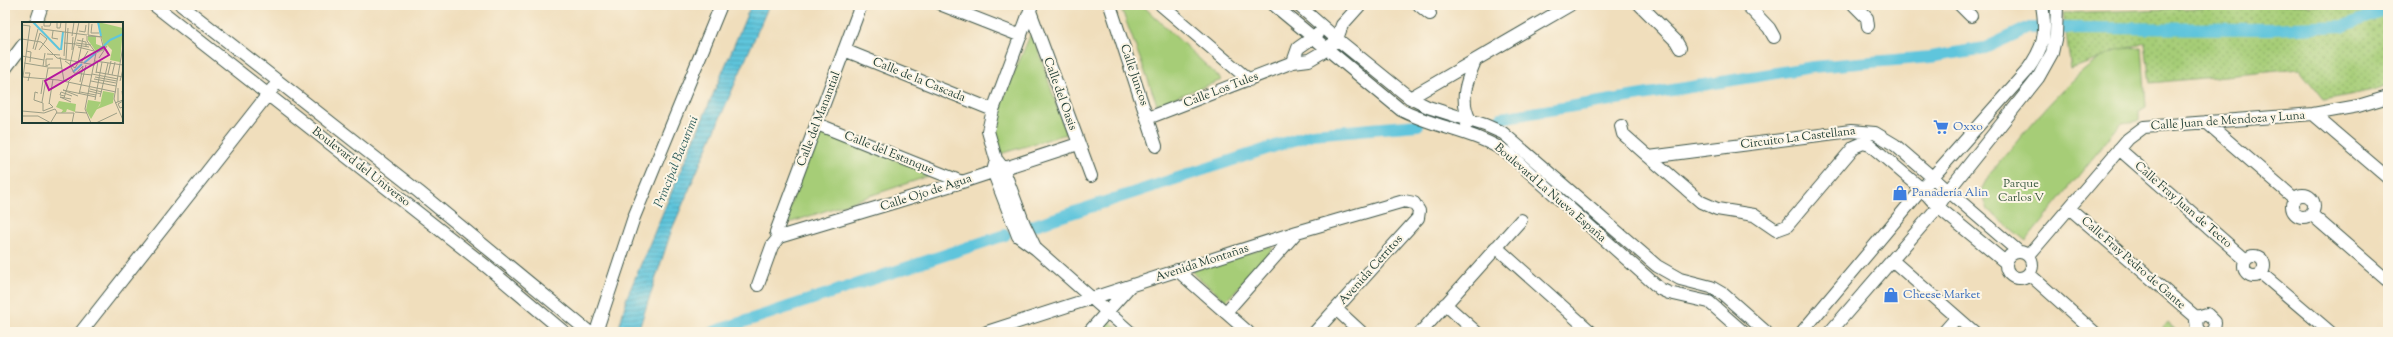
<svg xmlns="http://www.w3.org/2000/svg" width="2393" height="337" viewBox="0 0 2393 337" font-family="'Sorts Mill Goudy',serif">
<defs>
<pattern id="grass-dots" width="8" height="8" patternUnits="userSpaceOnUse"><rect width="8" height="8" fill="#a6cd77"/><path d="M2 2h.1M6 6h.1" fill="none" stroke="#87a862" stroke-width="1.8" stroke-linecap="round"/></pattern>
<pattern id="water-rules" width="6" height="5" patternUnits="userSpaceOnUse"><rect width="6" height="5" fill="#5ec5dc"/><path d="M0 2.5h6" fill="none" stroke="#4da1b3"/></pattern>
</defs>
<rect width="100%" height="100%" fill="#fcf5e5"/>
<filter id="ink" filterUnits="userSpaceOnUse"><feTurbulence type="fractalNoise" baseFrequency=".025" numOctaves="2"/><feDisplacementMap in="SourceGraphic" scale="8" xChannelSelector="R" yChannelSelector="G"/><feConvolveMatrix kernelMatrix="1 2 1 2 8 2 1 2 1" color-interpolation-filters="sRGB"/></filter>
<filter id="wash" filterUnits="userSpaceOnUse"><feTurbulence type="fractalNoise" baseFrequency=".012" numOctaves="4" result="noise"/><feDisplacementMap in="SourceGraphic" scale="16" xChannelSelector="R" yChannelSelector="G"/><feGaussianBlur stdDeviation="0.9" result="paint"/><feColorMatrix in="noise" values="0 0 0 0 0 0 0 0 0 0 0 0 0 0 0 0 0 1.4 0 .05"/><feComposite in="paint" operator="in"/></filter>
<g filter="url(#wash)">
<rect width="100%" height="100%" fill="#f0debc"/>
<path fill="url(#grass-dots)" stroke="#628556" d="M2275,5H2388V84L2374,90L2324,100L2299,69L2150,83L2145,42L2071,69L2063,13Z"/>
<path fill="#a6cd77" stroke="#628556" d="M1120,5H1142L1222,80L1157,104Z
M1032,31L1066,134L1000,154L991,127Z
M2142,47L2146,107L2139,111V121L2121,123L2026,241L1988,210L1981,190L1989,175C2017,142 2080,59 2120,49C2127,48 2135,48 2142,47Z
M818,129L932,175L783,225Z
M1270,246L1273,249L1226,301L1191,271Z
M1106,318L1122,332H1094Z
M2167,322L2178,332H2158Z"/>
<path fill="url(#water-rules)" stroke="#3e8188" d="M751,5H769L672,229L638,332H618L627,297Z"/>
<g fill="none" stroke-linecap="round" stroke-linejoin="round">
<path stroke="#5ec5dc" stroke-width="12" d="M2064,28L2272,29L2344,26L2388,9
M1501,118L1813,67L1930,57L1985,48L2028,28H2038
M1032,226L1312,134L1418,125
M713,332L1005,235"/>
</g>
</g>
<g filter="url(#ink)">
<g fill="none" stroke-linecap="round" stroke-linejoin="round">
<defs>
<path id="minor" d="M154,5L487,267L564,332
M181,5L419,192L589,332
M861,5L776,232L779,237L962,182L1078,144
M942,5L1021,36
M1032,5L993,110L988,131L996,159L1003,168L1024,224L1036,249
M1110,5L1156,146
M1161,5L1249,80
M1274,5L1401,110C1435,128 1476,131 1509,154L1660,289L1669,293L1709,302L1743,332
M1298,5L1337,39L1410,98L1428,107L1485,125L1503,133L1657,266L1680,279L1711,287L1723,294L1766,332
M1419,5L1430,14
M1640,5L1676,41L1680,48
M1747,5L1769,28L1774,37
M1854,5L1867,18L1868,26
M1960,5L1971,16
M1030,11L1091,176
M36,23L42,5
M844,50L993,110
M1293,62L1298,48L1318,34
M5,69L23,45
M1410,98L1570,5
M2313,114L2388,178
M1148,118L1293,62L1309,60L1326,50L1337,39L1342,25L1360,5
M2206,122L2295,199
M817,124L962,182
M1467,124L1470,120C1459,100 1467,80 1475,61
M1621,126L1623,134L1649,157
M2119,149L2246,260
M995,164L993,171L1018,236L1036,249L1130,332
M2292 206a11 11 0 1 1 22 0a11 11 0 1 1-22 0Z
M2069,208L2197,318
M2311,214L2388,281
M1496,247L1591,332
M2006 265a13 13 0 1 1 26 0a13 13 0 1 1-26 0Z
M2029,255L2128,139L2144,127L2313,114L2358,106L2388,97
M2244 266a10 10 0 1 1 20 0a10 10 0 1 1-20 0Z
M1893,261L1974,332
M2005,262L1938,207L1922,189L1870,145L1863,143L1854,147L1787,226L1776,230L1754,215L1717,209L1701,202L1649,157L1851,131L1875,133L1895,145L2019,252
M1177,270L1248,332
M2029,274L2094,332
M2262,274L2330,332
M758,285L772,246L779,237
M1445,304L1476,332
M1336,309L1361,332
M1226,312L1296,233
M81,332L273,88
M596,332L634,217L721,5
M987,332L1297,232L1404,201L1414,203L1419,211L1418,218L1315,332
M1089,332L1130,286
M1421,332L1521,220
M1802,332L1922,189L2026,72C2044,47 2047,35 2042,5
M1830,332L1938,207L1948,191L2038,78L2052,53L2056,35L2057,5
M1944,332L1957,317
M2200,332L2197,328L2196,321L2200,316L2207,314L2215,322L2214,329L2211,332"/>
</defs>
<use href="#minor" stroke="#3e5548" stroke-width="14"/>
<use href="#minor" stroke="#fff" stroke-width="12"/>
</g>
</g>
<defs>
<symbol id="supermarket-bare" viewBox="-9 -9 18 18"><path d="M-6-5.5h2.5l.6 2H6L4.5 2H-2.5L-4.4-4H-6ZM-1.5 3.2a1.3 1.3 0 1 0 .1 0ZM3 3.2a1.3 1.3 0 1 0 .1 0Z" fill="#3f7fe0" stroke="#fcf5e5" stroke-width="2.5" paint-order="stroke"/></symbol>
<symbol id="shop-bare" viewBox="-9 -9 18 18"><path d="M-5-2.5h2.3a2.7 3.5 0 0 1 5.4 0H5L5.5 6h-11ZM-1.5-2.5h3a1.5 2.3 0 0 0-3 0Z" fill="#3f7fe0" stroke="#fcf5e5" stroke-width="2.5" paint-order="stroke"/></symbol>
</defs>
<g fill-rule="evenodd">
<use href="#supermarket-bare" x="1930" y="116" width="22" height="22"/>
<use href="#shop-bare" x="1889" y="182" width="22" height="22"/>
<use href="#shop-bare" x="1880" y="284" width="22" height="22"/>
</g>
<g text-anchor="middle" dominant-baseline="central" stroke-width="4" stroke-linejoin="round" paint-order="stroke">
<g font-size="12" fill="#1f3d34" stroke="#fcf5e5">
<text transform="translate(1134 75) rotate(71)">Calle Juncos</text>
<text transform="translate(919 80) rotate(22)">Calle de la Cascada</text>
<text transform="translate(1221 90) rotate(-21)">Calle Los Tules</text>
<text transform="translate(1060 94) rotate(70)">Calle del Oasis</text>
<text transform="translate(819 119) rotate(-69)">Calle del Manantial</text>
<text transform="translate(2228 121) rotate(-4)">Calle Juan de Mendoza y Luna</text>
<text transform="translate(1798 138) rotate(-7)">Circuito La Castellana</text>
<text transform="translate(889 153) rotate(22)">Calle del Estanque</text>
<text transform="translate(361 167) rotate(38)">Boulevard del Universo</text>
<text transform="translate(926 193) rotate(-18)">Calle Ojo de Agua</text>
<text transform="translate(1550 193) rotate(41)">Boulevard La Nueva España</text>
<text transform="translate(2183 205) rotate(41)">Calle Fray Juan de Tecto</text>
<text transform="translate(1202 263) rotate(-18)">Avenida Montañas</text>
<text transform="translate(2133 263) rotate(41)">Calle Fray Pedro de Gante</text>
<text transform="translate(1371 270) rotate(-48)">Avenida Cerritos</text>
</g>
<g font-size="12" fill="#366cbe" stroke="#fcf5e5" text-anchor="start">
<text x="1953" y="127">Oxxo</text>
<text x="1912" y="193">Panadería Alin</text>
<text x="1903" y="295">Cheese Market</text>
</g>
<g font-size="12" fill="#3a5a41" stroke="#fcf5e5">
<text x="2021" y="184">Parque<tspan x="2021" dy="14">Carlos V</tspan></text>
</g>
<g font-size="13" font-style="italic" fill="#2f5f5e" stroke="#fcf5e5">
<text transform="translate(677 162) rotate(-68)">Principal Bacurimi</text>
</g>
</g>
<g transform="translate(22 22)">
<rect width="101" height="101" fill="#f0debc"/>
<path d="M76,0L101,6L98,40L88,38L90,28L85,23L82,28L75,31L66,18V14L74,15V22L82,25ZM66,78L79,80L69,97L64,88ZM37,79L54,82L53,90L45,87L44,90L39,91L41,88L34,85Z" fill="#a6cd77"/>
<path d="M81,69L92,71L91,81L73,88L78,83Z" fill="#a6cd77"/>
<path fill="none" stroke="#5ec5dc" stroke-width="2" d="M11,0L38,28M76,0L79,14M88,18L101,12M39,28L41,10M75,30L88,18M62,41L74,31M51,50L60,42"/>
<path fill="none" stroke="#9c9e86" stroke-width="1" d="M22,0V4H28L29,0M35,0V6H38L39,0M70,2L69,11H77M0,3L8,4L1,55M20,4V7L65,13M31,9L30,16L36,17M57,9L63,10L64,3M66,13L67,0M50,14L52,0M65,14V19L74,31L63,87L69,101M66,14L80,15L66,13M0,17L19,20L35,36L73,43M55,18L64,20V25M42,21L54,22M54,21L69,23M54,23L67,25M101,24L92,77L101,98M56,25L72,29M11,27L16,7M13,28L18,11M17,28L25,17L18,11M50,28L51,15M4,29L9,30L8,40M74,30L81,24L79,16M25,32L38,33M0,34L22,38M42,34L44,0M38,35L42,59M77,36L85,24M44,37L46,6M43,39L53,46M73,39L101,43M2,41L26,45M59,41L66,29M28,42L24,44V37H31M48,43L57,0M48,43L52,51L70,53M21,44L23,31M53,46L56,41L61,16M74,50L101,55M3,51H8L6,59M74,51L76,39M70,52L96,57M86,52L89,39M90,53L93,40M1,55L36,58L94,70M73,55L95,59M72,57L94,61M69,59L94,64M98,59L101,47M46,60L61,44M58,60L61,44M96,66V80M68,67L80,70M67,69L79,72M58,70L74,73M16,71L13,70L12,78L21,81V89L31,85L27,81M19,72L21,58M57,72L64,43M43,74L38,73L39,70L50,74M56,74L41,68L74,75M78,75L86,41M42,76L47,60M49,77L38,75L49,80M73,78L80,40M101,79L96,82L98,86L101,85M20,80L26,46H40M93,81L101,78L100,69M27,82L31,57M0,89L22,91L33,87L35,90L29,100M53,90L65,91M34,91H52L50,101M0,94H16L29,101M74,101L95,91"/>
<path fill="#b5179e" fill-opacity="0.15" stroke="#b5179e" stroke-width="2" d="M82,25L87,33L27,68L23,59Z"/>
<rect width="101" height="101" fill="none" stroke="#1f3d34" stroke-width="2"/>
</g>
<rect width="2393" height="337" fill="none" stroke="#fcf5e5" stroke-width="20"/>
</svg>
